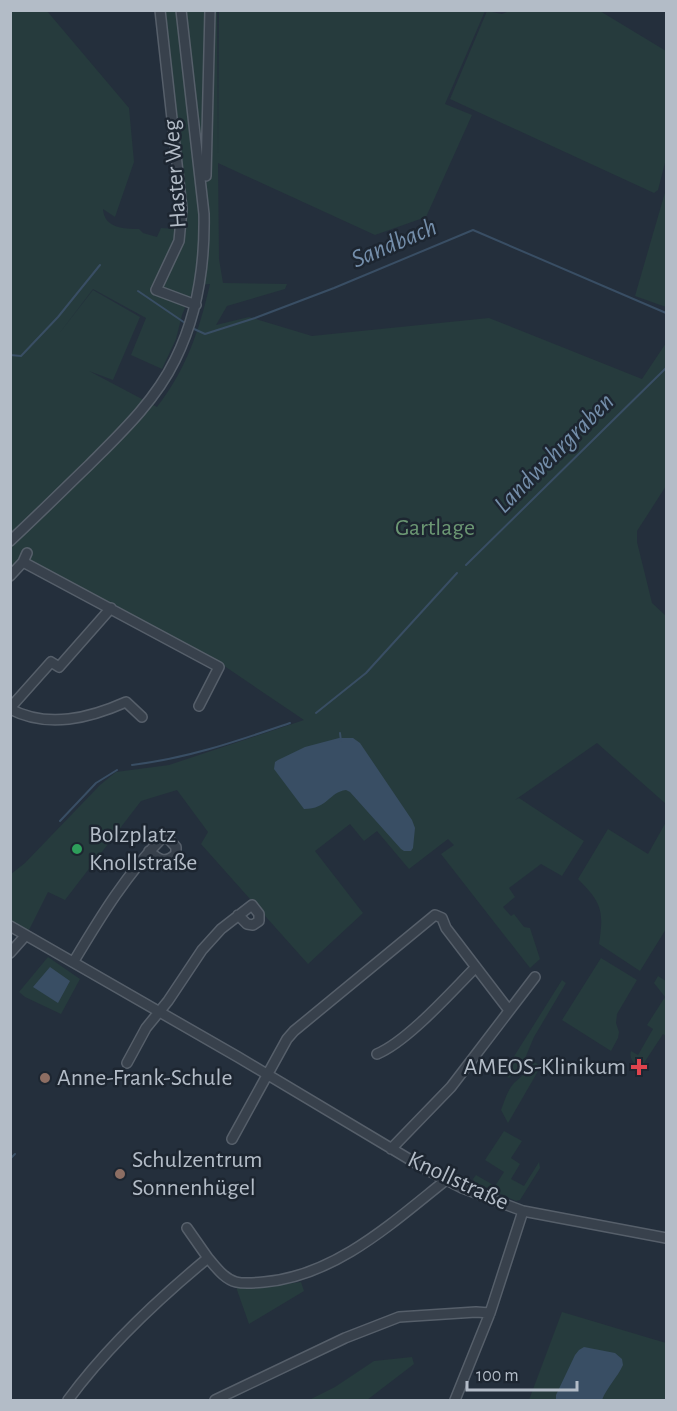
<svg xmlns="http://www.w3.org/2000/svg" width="677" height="1411" viewBox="0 0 677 1411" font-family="'Alegreya Sans',sans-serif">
<rect width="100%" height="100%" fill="#242f3c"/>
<path fill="#263b3d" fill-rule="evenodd" d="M512,10L600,11L666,51V159L658,190L654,193L450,99L487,11L502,14Z
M11,11H47L129,108L134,162L115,217L103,209C104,228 124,229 139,229L143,233L157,237L161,228L175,229L178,240L152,293L156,295L182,242L162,11H217L218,157L219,11H485L445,104L472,115L426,217L375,235L218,163L219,259L223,283L287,284L285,289L227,306L216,325L249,317L312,336L489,318L642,379L666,343V486L637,531V542L652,603L666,616V804L597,743L515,800L519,798L584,841L562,876L541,864L509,888L515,897L503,907L511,916L514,914L524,927L530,928L540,959L530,968L441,854L454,845L448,839L409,869L377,831L364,841L350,824L315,851L363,913L308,964L201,844L208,832L177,790L141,801L65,900L48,892L28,932L11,921V874L25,863L100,785L116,772L169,765L304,720L211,657L23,559L11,572ZM210,284C199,331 187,368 157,407L89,371L113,380L140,317L93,290L58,335L93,289L146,318L131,355L162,369L176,339L182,315L195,285Z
M666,189V307L635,296Z
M666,822V929L640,971L599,944C604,911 602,903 578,879L608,829L648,854Z
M48,957L80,979L61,1014L25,997L19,992Z
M601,958L637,980L617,1014L616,1023L619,1032L618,1038L611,1051L562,1020Z
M658,976L666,981V1036L663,1034L644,1063L647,1065L644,1070C637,1065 628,1061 631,1051L638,1055L653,1029L647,1025L665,997L654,983Z
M562,980L566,983L534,1037L523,1063L509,1078L503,1074Z
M534,1062L541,1066L508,1123L501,1110C505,1100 507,1091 514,1083C522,1076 528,1070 534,1062Z
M504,1131L522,1141L511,1158L520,1164L511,1179L524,1186L539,1162L540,1168L520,1200L516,1201L474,1182L473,1179L476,1175L495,1186L504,1172L485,1160Z
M301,1282L304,1291L249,1324L237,1290V1287L255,1288Z
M562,1312L666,1343V1400H529Z
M412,1357L414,1364L367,1400H309L335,1387L374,1361Z"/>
<path fill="#394e64" d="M339,738H353L360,743L412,820L415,828L413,848L411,851H404L401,849L350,792L346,790C329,792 328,809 304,809L274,769L275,762L278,760L305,747Z
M50,967L70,981L58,1003L33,987Z
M584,1347L615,1353L622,1359L623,1365C617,1378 607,1387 602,1400H556V1395L575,1355L579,1350Z"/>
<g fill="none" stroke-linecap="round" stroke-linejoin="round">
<path stroke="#394e64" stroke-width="2" d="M138,291L188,325
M192,328L205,334L255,318L334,288L473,230L666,313
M10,355L21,356L58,317L100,265
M466,565L666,368
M316,713L366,673L457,573
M340,733L341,741
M132,765C189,758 237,741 290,723
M60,821L96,783L117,770
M10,1159L15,1154"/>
<defs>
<path id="minor" d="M160,10L182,209L179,241L156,290L196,305
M206,176L210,10
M10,541C37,516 63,490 89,465C121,433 155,401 175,360C198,314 205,264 204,214L181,10
M23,562L219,667L199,706
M10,576L23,562L27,553
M10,708L51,662L59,667L111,608
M10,709C48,729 90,718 126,702L142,717
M10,926L238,1057L429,1171L462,1188L523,1211L666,1238
M10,953L26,935
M74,961C101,916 127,873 165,835L176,847V854C165,864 159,860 149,851
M377,1054C408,1041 451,992 476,967
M127,1063L146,1028L168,1001L202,950L221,929L252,905L259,914V921L253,925L247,924L238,915
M232,1139L287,1039L294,1031L435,915L442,918L446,928L508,1009
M391,1149L451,1087L535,977
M187,1228L208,1258
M68,1400C107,1347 157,1300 208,1258C216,1267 224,1279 236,1282C244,1284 255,1283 264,1282C335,1276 392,1223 446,1180
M215,1400L345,1338L399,1317L476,1312L490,1313
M455,1400L490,1313L523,1211"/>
</defs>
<use href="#minor" stroke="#565f6a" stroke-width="12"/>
<use href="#minor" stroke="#38414c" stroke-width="9"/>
</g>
<circle fill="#2e9e5b" stroke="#1d2631" stroke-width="2" cx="77" cy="849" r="6"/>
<path fill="#e0444e" stroke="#1d2631" stroke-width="2" d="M636 1058h6v6h6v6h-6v6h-6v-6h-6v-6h6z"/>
<g fill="#8d6e63" stroke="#1d2631" stroke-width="2">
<circle cx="45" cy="1078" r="6"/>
<circle cx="120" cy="1174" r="6"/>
</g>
<g text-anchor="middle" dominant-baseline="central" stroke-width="5" stroke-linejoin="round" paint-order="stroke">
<g font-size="24" fill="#b3bcc7" stroke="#1d2631">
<text transform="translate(175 174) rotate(-94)">Haster Weg</text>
<text transform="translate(458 1181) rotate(25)">Knollstraße</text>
</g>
<g font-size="24" fill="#6b9773" stroke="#1d2631">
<text x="435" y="528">Gartlage</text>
</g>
<g font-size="24" fill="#b3bcc7" stroke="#1d2631" text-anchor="start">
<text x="89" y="835">Bolzplatz<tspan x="89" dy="28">Knollstraße</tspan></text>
<text x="626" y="1067" text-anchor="end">AMEOS-Klinikum</text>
<text x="57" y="1078">Anne-Frank-Schule</text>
<text x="132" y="1160">Schulzentrum<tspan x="132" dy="28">Sonnenhügel</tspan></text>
</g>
<g font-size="26" font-style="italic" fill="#748eaa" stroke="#1d2631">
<text transform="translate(394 243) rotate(-23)">Sandbach</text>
<text transform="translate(554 453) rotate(-45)">Landwehrgraben</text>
</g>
</g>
<rect width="677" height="1411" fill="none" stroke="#b3bcc7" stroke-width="24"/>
<path d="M467 1381v9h110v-9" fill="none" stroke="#b3bcc7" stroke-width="3"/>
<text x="476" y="1381" font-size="18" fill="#b3bcc7" stroke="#1d2631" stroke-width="4.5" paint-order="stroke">100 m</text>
</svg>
